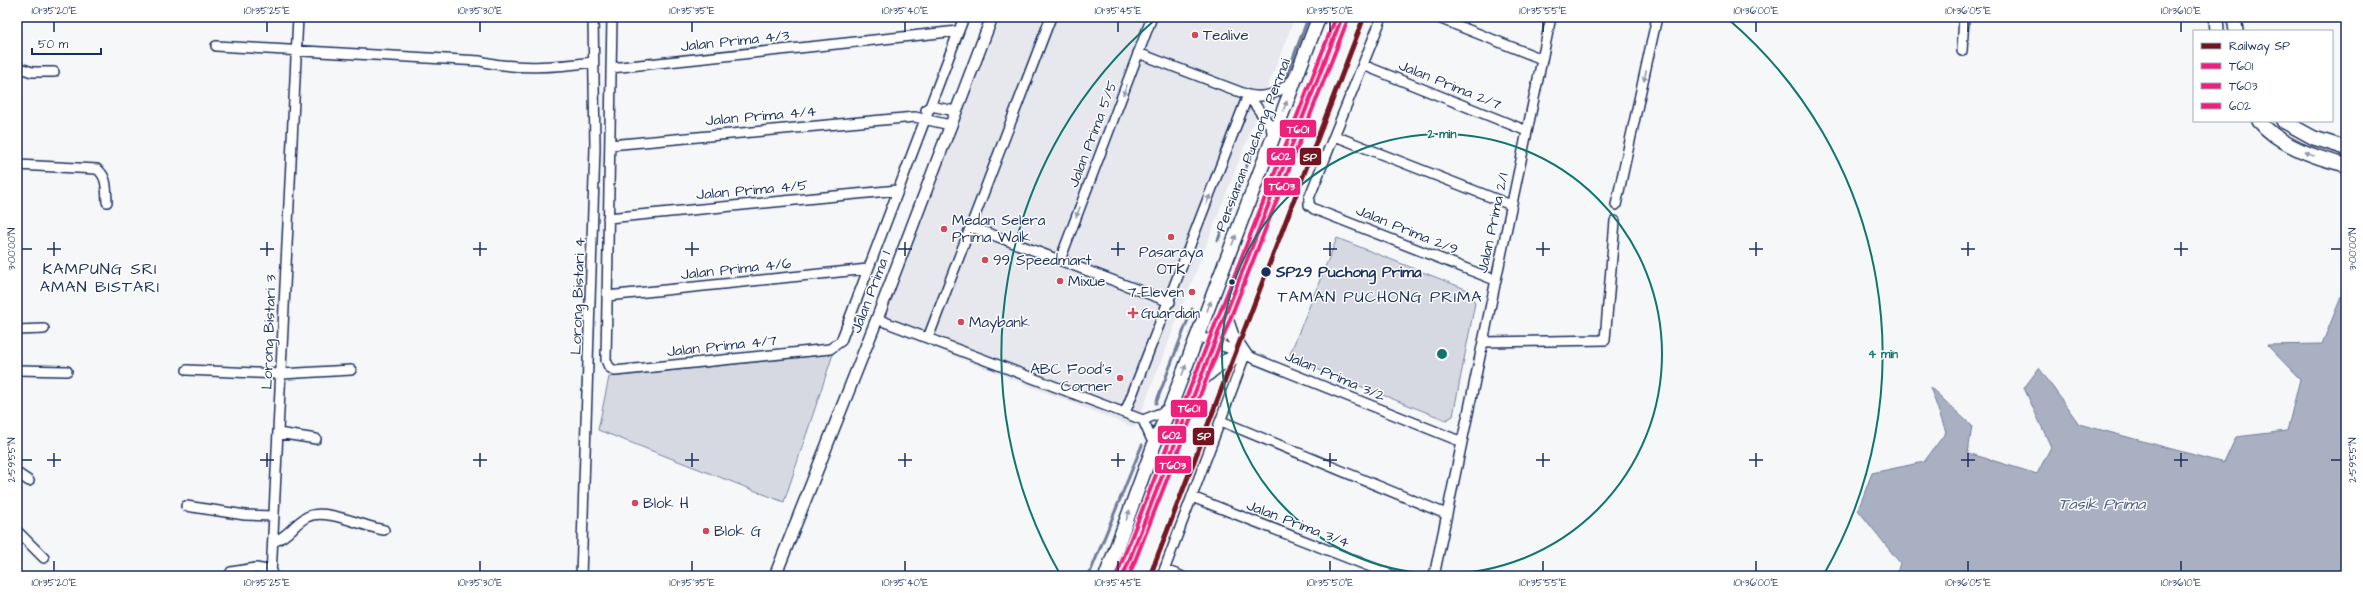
<svg xmlns="http://www.w3.org/2000/svg" width="2363" height="593" viewBox="0 0 2363 593" font-family="'Architects Daughter',sans-serif">
<rect width="100%" height="100%" fill="#f6f7f9"/>
<filter id="ink" filterUnits="userSpaceOnUse"><feTurbulence type="fractalNoise" baseFrequency=".025" numOctaves="2"/><feDisplacementMap in="SourceGraphic" scale="8" xChannelSelector="R" yChannelSelector="G"/><feConvolveMatrix kernelMatrix="1 2 1 2 8 2 1 2 1" color-interpolation-filters="sRGB"/></filter>
<g filter="url(#ink)">
<path fill="#e6e8ee" d="M1000,17H1295L1135,428L881,327Z"/>
<path fill="#d6d9e2" stroke="#7884a0" d="M1337,238L1468,290L1475,303L1453,416L1446,420L1294,360L1290,354Z
M833,354L784,502L598,430L609,377Z"/>
<path fill="#a9b0c1" stroke="#707c99" d="M2346,285V576H1896L1900,563L1858,510L1872,473L1924,462L1946,432L1930,387L1972,426L1968,453L2037,474L2051,447L2024,388L2039,368L2079,424L2224,463L2236,437L2287,431L2300,379L2267,345L2322,344Z"/>
<g fill="none" stroke-linecap="round" stroke-linejoin="round">
<path stroke="#707c99" stroke-width="3" d="M1284,82L1307,21
M1218,240L1261,129
M1156,403L1192,309
M1090,573L1142,445"/>
<defs>
<path id="minor" d="M612,17L606,360L609,367L615,371L830,349L841,341L964,17
M1382,17L1309,198V205L1314,209L1495,280
M1436,17L1542,59
M216,46L480,61C516,70 556,67 593,62
M1962,51L1964,17
M1138,53L1248,95C1267,99 1280,93 1293,79
M1363,65L1527,131
M17,67L32,72H54
M611,68L958,31
M1248,95L1271,127L1273,137
M926,110L931,106L955,111
M1335,136L1511,205
M610,145L915,117L950,125
M17,165L97,169C108,177 106,190 107,202
M1616,205L1657,17
M608,218L898,190
M972,227L1170,302
M1060,260L1152,17
M607,296L868,269
M877,319L1143,420L1163,412L1170,406
M17,330L44,329
M1198,336L1462,442
M928,338L1051,17
M1483,342L1605,340L1615,221
M17,370L67,371
M187,370L281,374L351,370
M1125,413L1248,95
M1143,420L1154,445
M1221,421L1446,514
M278,433L316,439
M17,473L29,481
M1192,497L1394,576
M186,506L245,515L274,516
M17,531L44,558
M273,542C291,535 293,524 307,517C325,507 364,527 384,530
M1165,570L1181,576
M231,572L256,568L272,571
M271,576L298,17
M581,576L595,148L593,17
M1162,576L1245,355
M1434,576L1551,17"/>
<path id="tertiary" d="M775,576L877,319L992,17"/>
<path id="secondary" d="M2216,17L2217,31
M2234,17L2236,31
M2259,121C2280,146 2316,158 2346,165
M2283,121L2314,138L2346,148
M1202,379C1215,367 1226,358 1245,355L1232,336L1225,316
M1106,576L1154,445L1171,405L1319,17
M1123,576L1342,17"/>
</defs>
<use href="#minor" stroke="#1b2f5e" stroke-width="12"/>
<use href="#tertiary" stroke="#1b2f5e" stroke-width="14"/>
<use href="#secondary" stroke="#1b2f5e" stroke-width="16"/>
<use href="#minor" stroke="#fff" stroke-width="9"/>
<use href="#tertiary" stroke="#fff" stroke-width="11"/>
<use href="#secondary" stroke="#fff" stroke-width="13"/>
<defs>
<path id="bus-1" d="M1123,576L1342,17"/>
<path id="bus-2" d="M1129,576L1348,19"/>
<path id="bus-3" d="M1117,574L1336,17"/>
</defs>
<use href="#bus-1" stroke="#fff" stroke-width="7"/>
<use href="#bus-2" stroke="#fff" stroke-width="7"/>
<use href="#bus-3" stroke="#fff" stroke-width="7"/>
<use href="#bus-1" stroke="#ed207b" stroke-width="4"/>
<use href="#bus-2" stroke="#ed207b" stroke-width="4"/>
<use href="#bus-3" stroke="#ed207b" stroke-width="4"/>
<defs>
<path id="rail-1" d="M1150,576L1364,17"/>
</defs>
<use href="#rail-1" stroke="#fff" stroke-width="8"/>
<use href="#rail-1" stroke="#721422" stroke-width="5"/>
</g>
<defs><path id="oneway-solid" d="M-6-.8H1V-3.2L6.5 0L1 3.2V.8H-6Z"/></defs>
<g fill="#8d97ae">
<use href="#oneway-solid" transform="translate(1645 76) rotate(102)"/>
<use href="#oneway-solid" transform="translate(1125 90) rotate(111)"/>
<use href="#oneway-solid" transform="translate(1285 106) rotate(-69)"/>
<use href="#oneway-solid" transform="translate(2309 154) rotate(-158)"/>
<use href="#oneway-solid" transform="translate(1208 200) rotate(-69)"/>
<use href="#oneway-solid" transform="translate(1078 212) rotate(111)"/>
<use href="#oneway-solid" transform="translate(1234 240) rotate(-69)"/>
<use href="#oneway-solid" transform="translate(1209 306) rotate(-69)"/>
<use href="#oneway-solid" transform="translate(1184 370) rotate(-69)"/>
<use href="#oneway-solid" transform="translate(1128 515) rotate(-70)"/>
</g>
</g>
<path fill="none" stroke="#1b2f5e" stroke-width="1.5" d="M54,22V32M267,22V32M480,22V32M692,22V32M905,22V32M1118,22V32M1330,22V32M1543,22V32M1756,22V32M1968,22V32M2181,22V32M54,242V256M267,242V256M480,242V256M692,242V256M905,242V256M1118,242V256M1330,242V256M1543,242V256M1756,242V256M1968,242V256M2181,242V256M22,249H32M47,249H61M260,249H274M473,249H487M685,249H699M898,249H912M1111,249H1125M1323,249H1337M1536,249H1550M1749,249H1763M1961,249H1975M2174,249H2188M2331,249H2341M54,453V467M267,453V467M480,453V467M692,453V467M905,453V467M1118,453V467M1330,453V467M1543,453V467M1756,453V467M1968,453V467M2181,453V467M22,460H32M47,460H61M260,460H274M473,460H487M685,460H699M898,460H912M1111,460H1125M1323,460H1337M1536,460H1550M1749,460H1763M1961,460H1975M2174,460H2188M2331,460H2341M54,561V571M267,561V571M480,561V571M692,561V571M905,561V571M1118,561V571M1330,561V571M1543,561V571M1756,561V571M1968,561V571M2181,561V571"/>
<g fill="none" stroke="#0f766e" stroke-width="2">
<circle cx="1442" cy="354" r="220"/>
<path d="M1060 574A441 441 0 0 1 1156 19M1728 19A441 441 0 0 1 1824 574"/>
</g>
<g fill="#d1495b" stroke="#fff" stroke-width="1.5">
<circle cx="1195" cy="35" r="4"/>
<circle cx="944" cy="229" r="4"/>
<circle cx="1171" cy="237" r="4"/>
<circle cx="985" cy="260" r="4"/>
<circle cx="1060" cy="281" r="4"/>
<circle cx="1192" cy="292" r="4"/>
<path d="M1131 307h4v4h4v4h-4v4h-4v-4h-4v-4h4z"/>
<circle cx="961" cy="322" r="4"/>
<circle cx="1120" cy="378" r="4"/>
<circle cx="635" cy="503" r="4"/>
<circle cx="706" cy="531" r="4"/>
</g>
<g fill="#1b2f5e" stroke="#fff" stroke-width="1.5">
<circle cx="1266" cy="272" r="5.5"/>
<circle cx="1232" cy="282" r="3.5"/>
</g>
<g text-anchor="middle" dominant-baseline="central" stroke-width="3" stroke-linejoin="round" paint-order="stroke">
<g font-size="15" fill="#1b2f5e" stroke="#fff" text-anchor="start">
<text x="1203" y="35">Tealive</text>
<text x="952" y="220">Medan Selera<tspan x="952" dy="17">Prima Walk</tspan></text>
<text x="1171" y="252" text-anchor="middle">Pasaraya<tspan x="1171" dy="17">OTK</tspan></text>
<text x="993" y="260">99 Speedmart</text>
<text x="1068" y="281">Mixue</text>
<text x="1184" y="292" text-anchor="end">7-Eleven</text>
<text x="1141" y="313">Guardian</text>
<text x="969" y="322">Maybank</text>
<text x="1112" y="369" text-anchor="end">ABC Food's<tspan x="1112" dy="17">Corner</tspan></text>
<text x="643" y="503">Blok H</text>
<text x="714" y="531">Blok G</text>
</g>
<g font-size="15" fill="#1b2f5e" stroke="#fff">
<text transform="translate(735 41) rotate(-6)">Jalan Prima 4/3</text>
<text transform="translate(1450 85) rotate(22)">Jalan Prima 2/7</text>
<text transform="translate(761 116) rotate(-5)">Jalan Prima 4/4</text>
<text transform="translate(1093 134) rotate(-69)">Jalan Prima 5/5</text>
<text transform="translate(1253 145) rotate(-69)">Persiaran Puchong Permai</text>
<text transform="translate(752 190) rotate(-5)">Jalan Prima 4/5</text>
<text transform="translate(1493 223) rotate(-78)">Jalan Prima 2/1</text>
<text transform="translate(1407 230) rotate(22)">Jalan Prima 2/9</text>
<text transform="translate(736 269) rotate(-6)">Jalan Prima 4/6</text>
<text transform="translate(871 292) rotate(-69)">Jalan Prima 1</text>
<text transform="translate(578 296) rotate(-88)">Lorong Bistari 4</text>
<text transform="translate(269 332) rotate(-88)">Lorong Bistari 3</text>
<text transform="translate(722 346) rotate(-6)">Jalan Prima 4/7</text>
<text transform="translate(1335 376) rotate(23)">Jalan Prima 3/2</text>
<text transform="translate(1298 524) rotate(21)">Jalan Prima 3/4</text>
</g>
<g font-size="15" font-weight="bold" fill="#1b2f5e" stroke="#fff" text-anchor="start">
<text x="1276" y="272">SP29 Puchong Prima</text>
</g>
<g font-size="16" letter-spacing="1" fill="#1b2f5e" stroke="#fff">
<text x="100" y="269">KAMPUNG SRI<tspan x="100" dy="18">AMAN BISTARI</tspan></text>
<text x="1380" y="297">TAMAN PUCHONG PRIMA</text>
</g>
<g font-size="16" font-style="italic" fill="#4d5c81" stroke="#fff">
<text x="2102" y="504">Tasik Prima</text>
</g>
</g>
<circle cx="1442" cy="354" r="6" fill="#0f766e" stroke="#fff" stroke-width="2"/>
<g font-size="12" text-anchor="middle" font-weight="bold" fill="#0f766e" stroke="#fff" stroke-width="3" stroke-linejoin="round" paint-order="stroke">
<text x="1442" y="138">2 min</text>
<text x="1883" y="358">4 min</text>
</g>
<g stroke="#fff" stroke-width="1.5">
<rect x="1279" y="119" width="38" height="19" rx="4" fill="#ed207b"/>
<rect x="1266" y="147" width="30" height="19" rx="4" fill="#ed207b"/>
<rect x="1299" y="147" width="23" height="19" rx="4" fill="#721422"/>
<rect x="1263" y="177" width="38" height="19" rx="4" fill="#ed207b"/>
<rect x="1170" y="399" width="38" height="19" rx="4" fill="#ed207b"/>
<rect x="1157" y="425" width="30" height="19" rx="4" fill="#ed207b"/>
<rect x="1192" y="427" width="23" height="19" rx="4" fill="#721422"/>
<rect x="1154" y="455" width="38" height="19" rx="4" fill="#ed207b"/>
</g>
<g font-size="11" text-anchor="middle" font-weight="bold" fill="#fff">
<text x="1298" y="133">T601</text>
<text x="1281" y="160">602</text>
<text x="1310" y="161">SP</text>
<text x="1282" y="190">T603</text>
<text x="1189" y="412">T601</text>
<text x="1172" y="439">602</text>
<text x="1204" y="440">SP</text>
<text x="1173" y="469">T603</text>
</g>
<rect width="2363" height="593" fill="none" stroke="#fff" stroke-width="44"/>
<rect x="2193" y="30" width="140" height="92" fill="#ffffff" stroke="#a4acbf"/>
<rect x="2201" y="43" width="20" height="6" fill="#721422" stroke="#a4acbf"/>
<text x="2229" y="50" font-size="12" fill="#1b2f5e">Railway SP</text>
<rect x="2201" y="63" width="20" height="6" fill="#ed207b" stroke="#a4acbf"/>
<text x="2229" y="70" font-size="12" fill="#1b2f5e">T601</text>
<rect x="2201" y="83" width="20" height="6" fill="#ed207b" stroke="#a4acbf"/>
<text x="2229" y="90" font-size="12" fill="#1b2f5e">T603</text>
<rect x="2201" y="103" width="20" height="6" fill="#ed207b" stroke="#a4acbf"/>
<text x="2229" y="110" font-size="12" fill="#1b2f5e">602</text>
<path d="M32 48v6h69v-6" fill="none" stroke="#1b2f5e" stroke-width="2"/>
<text x="38" y="48" font-size="12" fill="#1b2f5e" stroke="#ffffff" stroke-width="3" paint-order="stroke">50 m</text>
<rect x="22" y="22" width="2319" height="549" fill="none" stroke="#1b2f5e" stroke-width="1.5"/>
<g font-size="10" text-anchor="middle" fill="#1b2f5e">
<text x="54" y="14">101°35'20"E</text>
<text x="267" y="14">101°35'25"E</text>
<text x="480" y="14">101°35'30"E</text>
<text x="692" y="14">101°35'35"E</text>
<text x="905" y="14">101°35'40"E</text>
<text x="1118" y="14">101°35'45"E</text>
<text x="1330" y="14">101°35'50"E</text>
<text x="1543" y="14">101°35'55"E</text>
<text x="1756" y="14">101°36'00"E</text>
<text x="1968" y="14">101°36'05"E</text>
<text x="2181" y="14">101°36'10"E</text>
<text transform="translate(11 249) rotate(-90)" y="4">3°00'00"N</text>
<text transform="translate(2352 249) rotate(-90)" y="4">3°00'00"N</text>
<text transform="translate(11 460) rotate(-90)" y="4">2°59'55"N</text>
<text transform="translate(2352 460) rotate(-90)" y="4">2°59'55"N</text>
<text x="54" y="586">101°35'20"E</text>
<text x="267" y="586">101°35'25"E</text>
<text x="480" y="586">101°35'30"E</text>
<text x="692" y="586">101°35'35"E</text>
<text x="905" y="586">101°35'40"E</text>
<text x="1118" y="586">101°35'45"E</text>
<text x="1330" y="586">101°35'50"E</text>
<text x="1543" y="586">101°35'55"E</text>
<text x="1756" y="586">101°36'00"E</text>
<text x="1968" y="586">101°36'05"E</text>
<text x="2181" y="586">101°36'10"E</text>
</g>
</svg>
